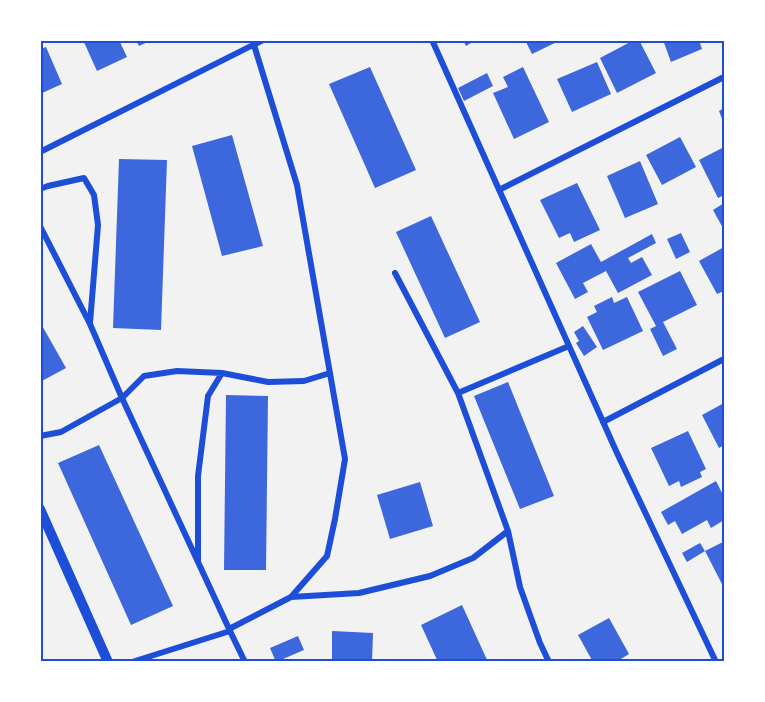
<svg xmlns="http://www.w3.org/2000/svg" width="765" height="702" viewBox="0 0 765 702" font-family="'Work Sans',sans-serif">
<rect width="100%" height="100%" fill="#f2f2f2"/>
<path fill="#3d67dc" d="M83,40H119L127,57L97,71Z
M136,40H152L139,46Z
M463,40H476L466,46Z
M525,40H561L532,54Z
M634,40H639L656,73L617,93L600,58Z
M663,40H699L702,49L671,62Z
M46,47L62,84L40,94V49Z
M597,62L611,94L572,112L557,79Z
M370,67L416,170L375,188L329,84Z
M523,67L549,122L514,139L493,93L508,87L503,77Z
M487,73L493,86L464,101L458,88Z
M724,108V124L719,111Z
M232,135L263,246L222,256L192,146Z
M680,137L696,167L662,185L646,155Z
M724,147V195L718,198L699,160Z
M119,159L167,160L161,330L113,328Z
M640,161L658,204L625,218L607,176Z
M577,183L600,230L574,242L570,233L559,238L540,200Z
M724,203V230L713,210Z
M431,216L480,322L445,338L396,232Z
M681,233L690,252L676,259L667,239Z
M652,234L656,243L628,258L631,263L642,257L652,275L618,293L606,271L583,283L588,292L575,299L556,263L591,244L601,262Z
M724,247V291L717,294L699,261Z
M680,271L697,305L663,322L677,349L663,356L650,329L656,326L638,292Z
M612,297L614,303L627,297L643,331L603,350L587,317L597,312L594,306Z
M40,322L66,368L40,382Z
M583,326L597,347L584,356L576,343L579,341L574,332Z
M508,382L554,496L520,509L474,396Z
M226,395L268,396L266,570H224Z
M724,403V445L719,448L702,415Z
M688,431L706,469L700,472L702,477L681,487L679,481L669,486L651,448Z
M99,445L173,606L131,625L58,463Z
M716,481L724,497V520L711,528L707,520L682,534L675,521L668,525L661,512Z
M420,482L433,526L390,539L377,495Z
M723,542L724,546V588L705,551L687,562L682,553L700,543L705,551Z
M462,605L488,662H438L421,625Z
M609,618L629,654L616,662H593L578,635Z
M332,631L373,633L372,662H332Z
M298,636L304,650L276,662L270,648Z"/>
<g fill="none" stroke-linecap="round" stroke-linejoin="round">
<path stroke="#1d4ed8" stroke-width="6" d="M432,40L617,453L716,662
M254,45L297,185L345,459L335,519L327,556L291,597
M40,152L263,40
M40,189L48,186L84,178L94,195L98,225L90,323
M499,190L724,77
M40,226L90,324L122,398L230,631L245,662
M395,273L458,393L508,531L520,587L540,643L549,662
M458,393L569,346
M603,422L724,359
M40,436L61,432L122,398L144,376L177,371L222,373
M198,561V476L208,396L222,373L268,382L304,381L330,373
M229,629L291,597L359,593L430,576L473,558L508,531
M132,662L230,631"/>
<path stroke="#1d4ed8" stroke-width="10" d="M40,509L108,662"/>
</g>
<rect width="765" height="702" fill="none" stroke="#ffffff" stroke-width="84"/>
<rect x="42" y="42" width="681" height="618" fill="none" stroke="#1d4ed8" stroke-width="2"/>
</svg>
